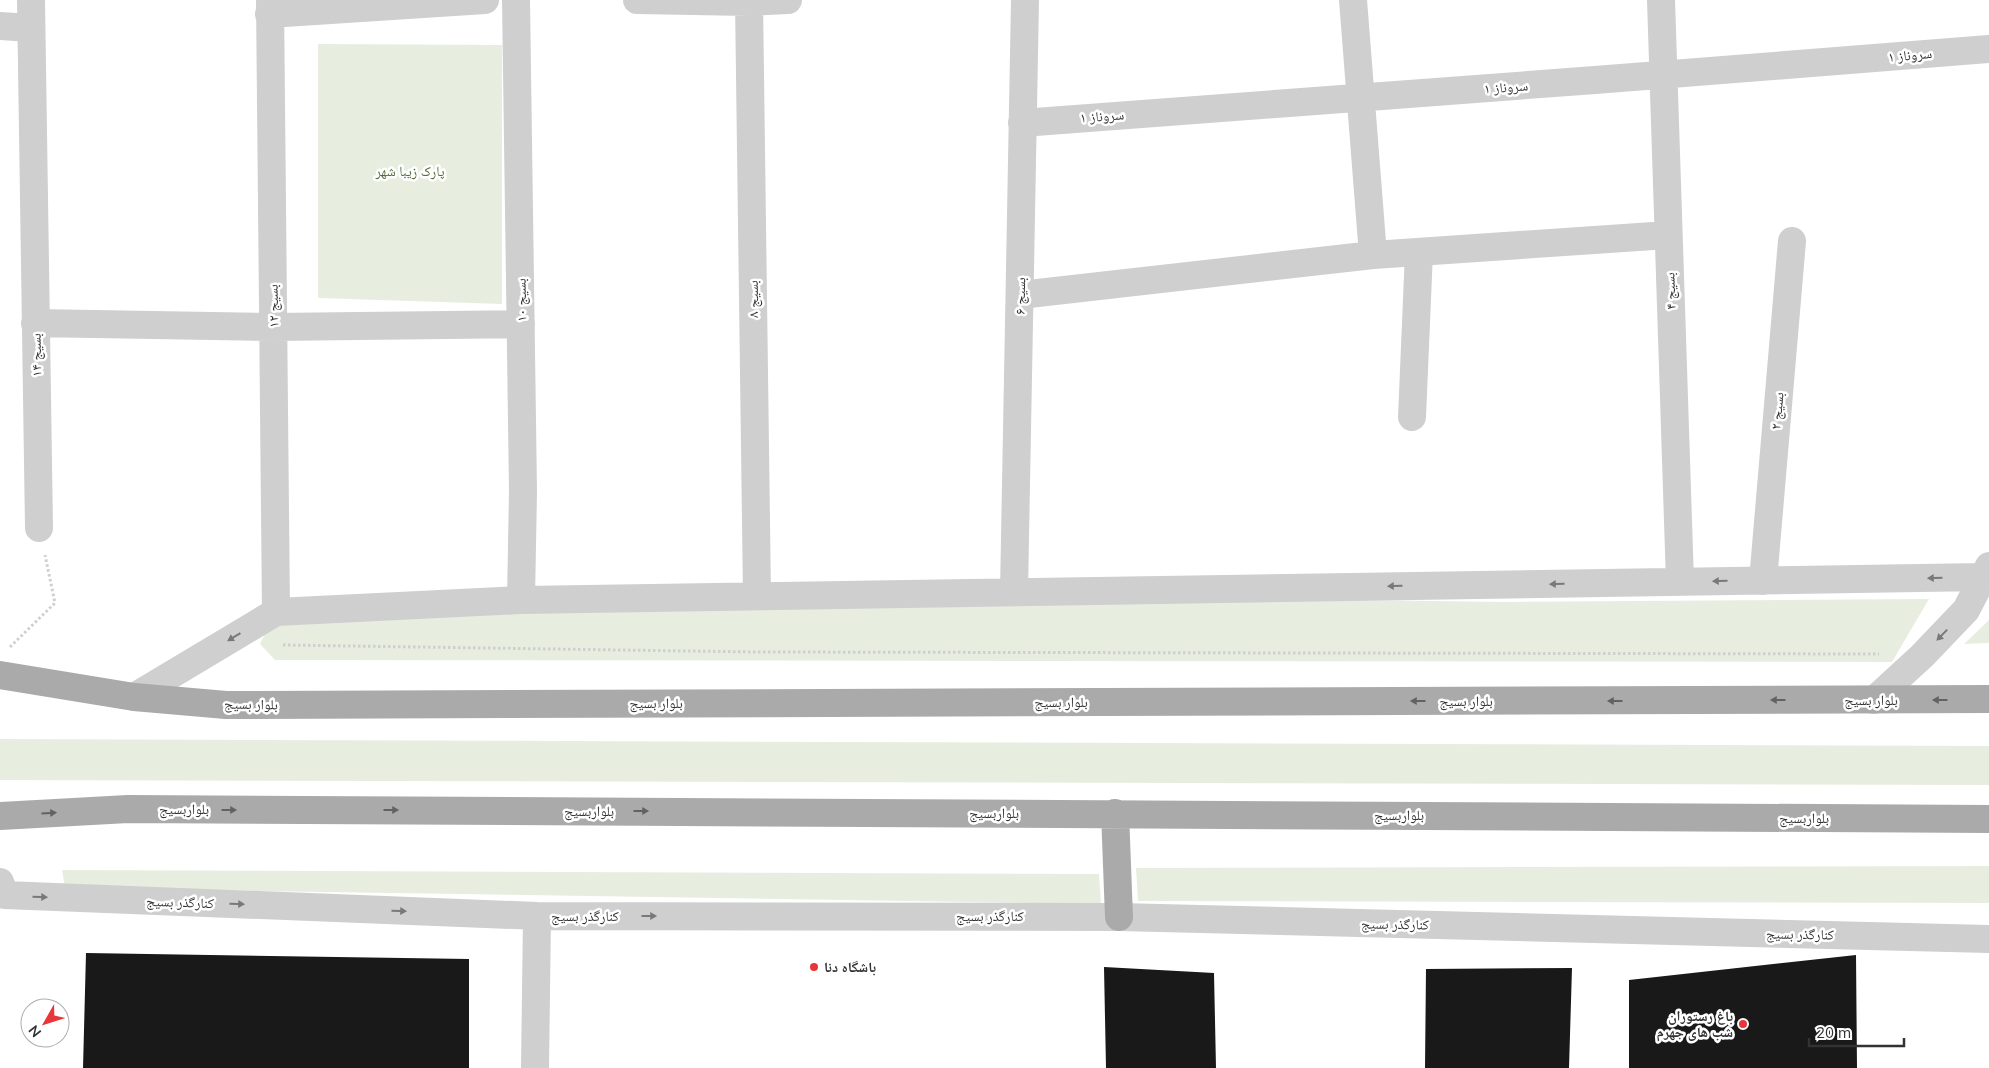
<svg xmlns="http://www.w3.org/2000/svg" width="1989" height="1068" viewBox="0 0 1989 1068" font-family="Mulish,'Noto Naskh Arabic',sans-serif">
<rect width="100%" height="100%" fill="#fff"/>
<path fill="#e7eee0" d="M318,44L502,45V304L318,298Z
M1146,597L1505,602L1929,599L1892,662L275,660L260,644L276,612Z
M1989,620V643L1964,644Z
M0,739L1989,746V785L0,780Z
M1989,866V903L1138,901L1136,868Z
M62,870L1099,874L1101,904L65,888Z"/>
<path fill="#191919" d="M86,953L469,959V1068H83Z
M1856,955L1857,1068H1629V980Z
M1104,967L1214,973L1216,1068H1106Z
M1572,968L1569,1068H1425L1426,969Z"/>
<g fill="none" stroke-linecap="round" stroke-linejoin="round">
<path stroke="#cfcfcf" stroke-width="3" stroke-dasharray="2.5 2.5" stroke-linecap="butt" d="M283,645L756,652L1879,654
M10,647L55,603L45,555"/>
<path stroke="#cfcfcf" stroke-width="28" d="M31,0L39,528
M270,0L276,612
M516,0L523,491L521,600
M637,0L749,2L788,0
M749,0L757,596
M1353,0L1373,255
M1661,0L1680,582
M269,14L485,0
M0,26L30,28
M1022,123L1595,80L1989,49
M1020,295L1373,255L1668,235
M35,323L273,327L521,324
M1412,417L1419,252
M1763,581L1792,241
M1014,592L1025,0
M134,697L276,612L521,600L1983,577
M1874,700L1922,656L1966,610L1989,566
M0,882L5,895L537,916L1119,917L1989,939
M535,1068L537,916"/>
<path stroke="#aaa" stroke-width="28" d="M0,675L134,697L226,705L1989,699
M1115,813L1119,917
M0,816L128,809L1989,819"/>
</g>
<defs><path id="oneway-solid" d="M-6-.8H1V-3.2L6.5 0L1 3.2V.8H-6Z" transform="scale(1.25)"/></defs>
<g fill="#797979">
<use href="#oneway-solid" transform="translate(1935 578) rotate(179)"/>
<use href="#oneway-solid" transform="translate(1720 581) rotate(179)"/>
<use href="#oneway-solid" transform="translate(1557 584) rotate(179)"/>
<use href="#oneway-solid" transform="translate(1395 586) rotate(179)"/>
<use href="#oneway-solid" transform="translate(1942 635) rotate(134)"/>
<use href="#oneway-solid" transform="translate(234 637) rotate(149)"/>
<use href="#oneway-solid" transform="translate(40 897) rotate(2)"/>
<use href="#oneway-solid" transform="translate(237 904) rotate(2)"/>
<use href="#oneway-solid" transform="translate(399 911) rotate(2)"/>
<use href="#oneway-solid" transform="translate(649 916)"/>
</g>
<g fill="#626262">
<use href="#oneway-solid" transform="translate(1778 700) rotate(180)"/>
<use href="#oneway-solid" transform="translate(1940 700) rotate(180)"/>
<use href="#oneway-solid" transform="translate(1418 701) rotate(180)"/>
<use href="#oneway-solid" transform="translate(1615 701) rotate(180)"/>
<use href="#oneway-solid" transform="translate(229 810)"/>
<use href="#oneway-solid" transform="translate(391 810)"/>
<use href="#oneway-solid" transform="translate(641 811)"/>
<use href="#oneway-solid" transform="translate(49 813) rotate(-3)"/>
</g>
<g fill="#e8353a" stroke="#fff" stroke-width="2">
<circle cx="814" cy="967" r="5"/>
<circle cx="1743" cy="1024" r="5"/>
</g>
<g text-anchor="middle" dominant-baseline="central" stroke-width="5" stroke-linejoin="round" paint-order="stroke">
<g font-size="14" fill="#323232" stroke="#fff">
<text transform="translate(1910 55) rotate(-5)">سروناز ۱</text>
<text transform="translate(1506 87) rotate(-4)">سروناز ۱</text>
<text transform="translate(1102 116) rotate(-4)">سروناز ۱</text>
<text transform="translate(1670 291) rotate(-92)">بسیج ۴</text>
<text transform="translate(1020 296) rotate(-89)">بسیج ۶</text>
<text transform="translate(753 299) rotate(-91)">بسیج ۸</text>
<text transform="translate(521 300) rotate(-91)">بسیج ۱۰</text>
<text transform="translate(273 306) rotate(-91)">بسیج ۱۲</text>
<text transform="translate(36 355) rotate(-91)">بسیج ۱۴</text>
<text transform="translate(1777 411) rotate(-85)">بسیج ۲</text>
<text x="1871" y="700">بلوار بسیج</text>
<text x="1466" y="701">بلوار بسیج</text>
<text x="1061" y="702">بلوار بسیج</text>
<text x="656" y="703">بلوار بسیج</text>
<text transform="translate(251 704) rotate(1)">بلوار بسیج</text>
<text x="184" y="809">بلواربسیج</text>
<text x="589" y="811">بلواربسیج</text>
<text x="994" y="813">بلواربسیج</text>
<text x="1399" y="815">بلواربسیج</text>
<text x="1804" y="818">بلواربسیج</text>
<text transform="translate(180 902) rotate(2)">کنارگذر بسیج</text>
<text x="585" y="916">کنارگذر بسیج</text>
<text x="990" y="916">کنارگذر بسیج</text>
<text transform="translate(1395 924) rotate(1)">کنارگذر بسیج</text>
<text transform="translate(1800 934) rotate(1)">کنارگذر بسیج</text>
</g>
<g font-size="14" fill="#536f3e" stroke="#fff">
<text x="410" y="171">پارک زیبا شهر</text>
</g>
<g font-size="14" font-weight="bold" fill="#323232" stroke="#fff" text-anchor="start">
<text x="824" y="967">باشگاه دنا</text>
<text x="1733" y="1016" text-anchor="end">باغ رستوران<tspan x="1733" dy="16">شب های جهرم</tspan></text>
</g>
</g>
<g transform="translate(45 1023) rotate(231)"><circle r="24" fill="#ffffff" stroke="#adadad"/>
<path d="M0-4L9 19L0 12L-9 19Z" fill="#e8353a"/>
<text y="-8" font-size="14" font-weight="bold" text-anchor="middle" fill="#323232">N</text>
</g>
<path d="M1809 1038v8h95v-8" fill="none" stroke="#323232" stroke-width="2.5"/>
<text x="1816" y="1038" font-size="15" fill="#323232" stroke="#ffffff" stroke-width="4" paint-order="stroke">20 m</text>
</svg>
